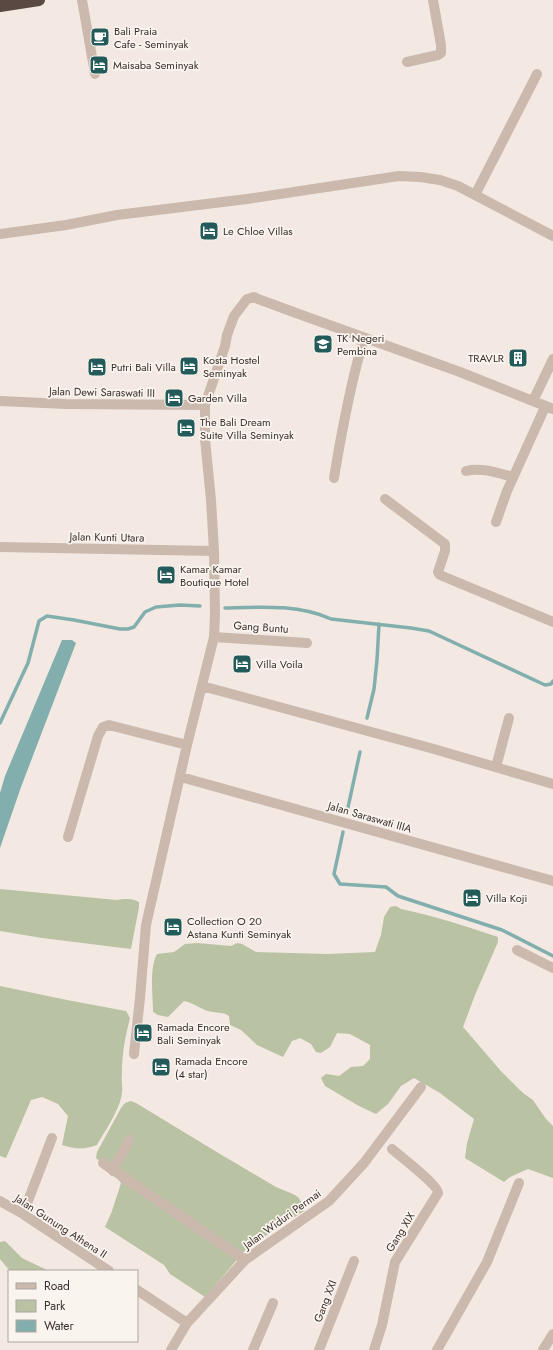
<svg xmlns="http://www.w3.org/2000/svg" width="553" height="1350" viewBox="0 0 553 1350" font-family="Jost,sans-serif">
<rect width="100%" height="100%" fill="#f3e9e2"/>
<path fill="#b9c2a2" d="M0,889L117,900C125,899 131,898 139,902V907L131,949L42,938L0,931Z
M396,906L401,909C434,916 466,926 498,937V942L475,995L463,1027L500,1070L523,1093L533,1100L546,1119L553,1126V1178L528,1169L510,1177L504,1182L465,1158L467,1143L474,1119L440,1093L414,1078L401,1086L388,1104L376,1114L359,1106L325,1086L321,1078L326,1074L339,1076L351,1067L363,1066L370,1059V1045L350,1034L337,1033L330,1047L321,1053L316,1052L311,1044L300,1038L292,1041L283,1057L257,1045L241,1030L230,1025L229,1016C223,1012 219,1013 213,1012C202,1011 195,1003 184,1001L168,1017L158,1015L153,1012C153,995 149,969 157,954L174,952L185,944L197,943L231,946L237,943L242,944L256,952L327,954L375,952L381,935L384,917L390,907Z
M0,986L67,1000L126,1011L130,1018C125,1038 122,1053 122,1073C121,1080 123,1086 122,1092C121,1108 105,1131 97,1145C83,1150 76,1149 62,1145L68,1116L58,1104L42,1097L31,1100L6,1158L0,1156Z
M131,1101L136,1103L220,1154L276,1187L293,1194L298,1197L305,1207L304,1211L248,1247L205,1297L170,1274L164,1265L105,1227L112,1211L121,1183L114,1174L96,1158L97,1152L121,1108L125,1103Z
M5,1241L22,1258L49,1271H10L0,1259V1242Z"/>
<path fill="#82afad" d="M62,640H72L76,643L21,787L0,848V793L5,776Z"/>
<g fill="none" stroke-linecap="round" stroke-linejoin="round">
<path stroke="#82afad" stroke-width="3.5" d="M225,608C260,607 298,604 331,619L411,628L429,631L545,685L551,684L553,681
M367,718L374,689L377,660L379,624
M0,723L28,663L39,621L47,616L74,620L120,629H128L134,627L145,612L156,607L180,605L200,606
M347,812L360,752
M343,832L334,874L340,884L386,887L398,896L502,930L553,956"/>
<path stroke="#cbb9ae" stroke-width="10" d="M82,0L95,74
M407,62L438,55L441,53V45L433,0
M475,195L537,74
M0,234L66,225L117,215L247,199L399,176L420,177L440,180L458,186L553,236
M0,401L66,404L205,405
M533,401L553,359
M466,471C482,467 498,473 513,477
M334,478C342,429 350,385 364,338
M385,499L445,544V551L438,572L440,575L553,622
M496,522L507,491L545,407
M0,547L214,551
M214,637L307,643
M202,686L434,749L553,784
M496,767L509,718
M181,777L553,881
M68,837L98,736L103,727L109,725L187,745
M517,950L553,968
M134,1054L140,998L146,925L187,745L214,637L215,614L214,551L211,500L205,439V405L225,346L227,335L234,316L247,299L254,297L258,299L296,313L460,372L553,409
M103,1163L245,1260
M113,1171L129,1140
M0,1201L23,1214L109,1271
M23,1214L52,1138
M137,1290L187,1323
M171,1350L187,1323L245,1260L329,1201L364,1163L421,1087
M253,1350L273,1303
M319,1350L354,1261
M374,1350L382,1325L395,1262L438,1193C438,1185 400,1156 392,1149
M437,1350L487,1262L519,1183
M543,1350L553,1334"/>
<path stroke="#5a4943" stroke-width="12" d="M0,6L39,0"/>
</g>
<defs>
<symbol id="cafe-square" viewBox="-11 -11 22 22"><rect x="-9" y="-9" width="18" height="18" rx="4" fill="#235a5a" stroke="#faf4ee"/><path d="M-5.5-4.5H6V0H3Q3 3.5 0 3.5H-2.5Q-5.5 3.5-5.5 0ZM3-3.2v2h1.7v-2ZM-6 4.5H4V6H-6Z" fill="#fff"/></symbol>
<symbol id="hotel-square" viewBox="-11 -11 22 22"><rect x="-9" y="-9" width="18" height="18" rx="4" fill="#235a5a" stroke="#faf4ee"/><path d="M-6-4.5h1.5V1H6V5H4.5V3h-9V5H-6ZM-4 0a1.8 1.8 0 1 1 3.6 0ZM.5 0V-2.5h3Q6-2.5 6 0Z" fill="#fff"/></symbol>
<symbol id="school-square" viewBox="-11 -11 22 22"><rect x="-9" y="-9" width="18" height="18" rx="4" fill="#235a5a" stroke="#faf4ee"/><path d="M0-5L7-2L0 1L-7-2ZM-4 1L0 2.5L4 1V4Q0 6-4 4Z" fill="#fff"/></symbol>
<symbol id="building-square" viewBox="-11 -11 22 22"><rect x="-9" y="-9" width="18" height="18" rx="4" fill="#235a5a" stroke="#faf4ee"/><path d="M-4-6H4V6H1V3H-1V6H-4ZM-2.5-4.3h1.7v1.8h-1.7ZM.8-4.3h1.7v1.8H.8ZM-2.5-1h1.7V.8h-1.7ZM.8-1h1.7V.8H.8Z" fill="#fff"/></symbol>
</defs>
<g fill-rule="evenodd">
<use href="#cafe-square" x="89" y="26" width="22" height="22"/>
<use href="#hotel-square" x="88" y="54" width="22" height="22"/>
<use href="#hotel-square" x="198" y="220" width="22" height="22"/>
<use href="#school-square" x="312" y="333" width="22" height="22"/>
<use href="#building-square" x="507" y="347" width="22" height="22"/>
<use href="#hotel-square" x="178" y="355" width="22" height="22"/>
<use href="#hotel-square" x="86" y="356" width="22" height="22"/>
<use href="#hotel-square" x="163" y="387" width="22" height="22"/>
<use href="#hotel-square" x="175" y="417" width="22" height="22"/>
<use href="#hotel-square" x="155" y="564" width="22" height="22"/>
<use href="#hotel-square" x="231" y="653" width="22" height="22"/>
<use href="#hotel-square" x="461" y="887" width="22" height="22"/>
<use href="#hotel-square" x="162" y="916" width="22" height="22"/>
<use href="#hotel-square" x="132" y="1022" width="22" height="22"/>
<use href="#hotel-square" x="150" y="1056" width="22" height="22"/>
</g>
<g text-anchor="middle" dominant-baseline="central" stroke-width="3.5" stroke-linejoin="round" paint-order="stroke">
<g font-size="11" fill="#3a2f2c" stroke="#faf4ee" text-anchor="start">
<text x="114" y="31">Bali Praia<tspan x="114" dy="13">Cafe - Seminyak</tspan></text>
<text x="113" y="65">Maisaba Seminyak</text>
<text x="223" y="231">Le Chloe Villas</text>
<text x="337" y="338">TK Negeri<tspan x="337" dy="13">Pembina</tspan></text>
<text x="504" y="358" text-anchor="end">TRAVLR</text>
<text x="203" y="360">Kosta Hostel<tspan x="203" dy="13">Seminyak</tspan></text>
<text x="111" y="367">Putri Bali Villa</text>
<text x="188" y="398">Garden Villa</text>
<text x="200" y="422">The Bali Dream<tspan x="200" dy="13">Suite Villa Seminyak</tspan></text>
<text x="180" y="569">Kamar Kamar<tspan x="180" dy="13">Boutique Hotel</tspan></text>
<text x="256" y="664">Villa Voila</text>
<text x="486" y="898">Villa Koji</text>
<text x="187" y="921">Collection O 20<tspan x="187" dy="13">Astana Kunti Seminyak</tspan></text>
<text x="157" y="1027">Ramada Encore<tspan x="157" dy="13">Bali Seminyak</tspan></text>
<text x="175" y="1061">Ramada Encore<tspan x="175" dy="13">(4 star)</tspan></text>
</g>
<g font-size="11" fill="#3a2f2c" stroke="#faf4ee">
<text transform="translate(102 392) rotate(1)">Jalan Dewi Saraswati III</text>
<text transform="translate(107 537) rotate(1)">Jalan Kunti Utara</text>
<text transform="translate(261 627) rotate(4)">Gang Buntu</text>
<text transform="translate(370 817) rotate(16)">Jalan Saraswati IIIA</text>
<text transform="translate(282 1219) rotate(-36)">Jalan Widuri Permai</text>
<text transform="translate(61 1226) rotate(33)">Jalan Gunung Athena II</text>
<text transform="translate(400 1232) rotate(-58)">Gang XIX</text>
<text transform="translate(325 1301) rotate(-69)">Gang XXI</text>
</g>
</g>
<rect x="8" y="1270" width="130" height="72" fill="#faf4ee" stroke="#ada5a0"/>
<rect x="16" y="1283" width="20" height="6" fill="#cbb9ae" stroke="#ada5a0"/>
<text x="44" y="1290" font-size="12" fill="#3a2f2c">Road</text>
<rect x="16" y="1300" width="20" height="12" fill="#b9c2a2" stroke="#ada5a0"/>
<text x="44" y="1310" font-size="12" fill="#3a2f2c">Park</text>
<rect x="16" y="1320" width="20" height="12" fill="#82afad" stroke="#ada5a0"/>
<text x="44" y="1330" font-size="12" fill="#3a2f2c">Water</text>
</svg>
